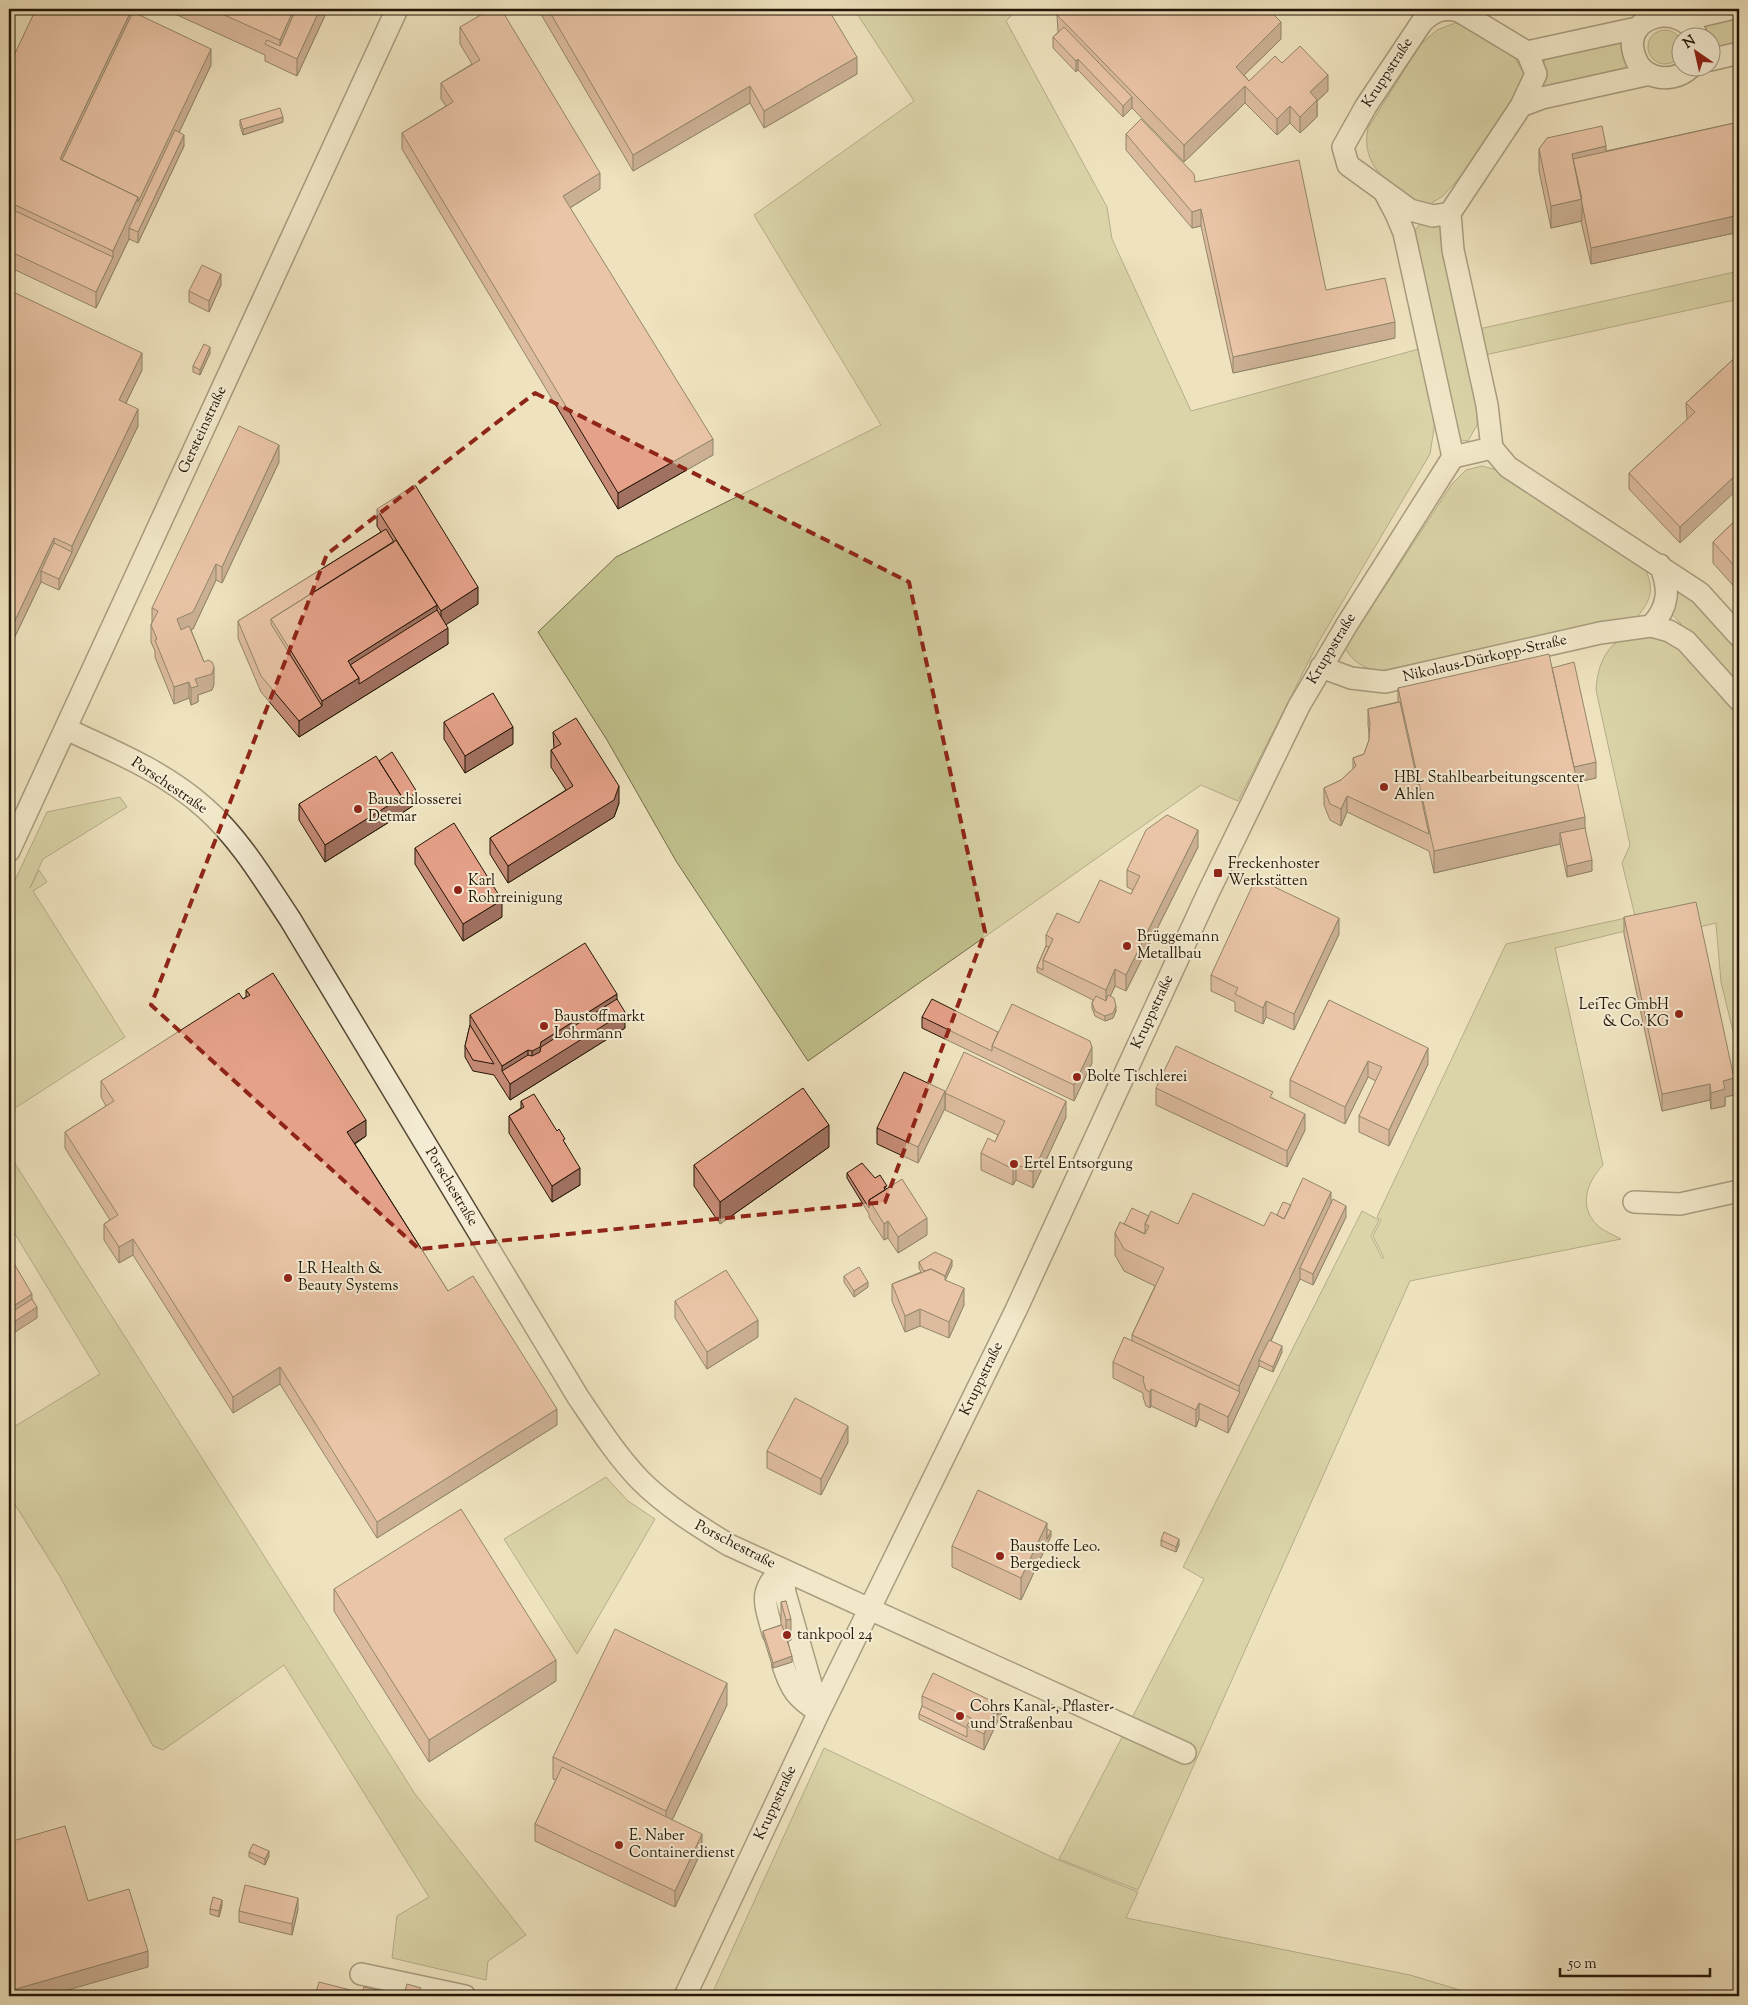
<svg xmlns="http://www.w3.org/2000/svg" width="1748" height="2005" viewBox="0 0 1748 2005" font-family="'Sorts Mill Goudy',serif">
<rect width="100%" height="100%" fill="#efe3bf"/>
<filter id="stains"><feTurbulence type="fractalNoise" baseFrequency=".004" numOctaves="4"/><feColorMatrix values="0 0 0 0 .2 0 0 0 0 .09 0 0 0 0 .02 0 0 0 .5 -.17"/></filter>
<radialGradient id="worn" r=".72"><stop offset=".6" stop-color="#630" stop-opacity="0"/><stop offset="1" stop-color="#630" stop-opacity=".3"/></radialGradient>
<path fill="#c1c18d" stroke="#726b49" d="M854,9H1018L1006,21L1107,207L1112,239L1191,411L1419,349L1435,422L1430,454L1318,643L1238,801L1201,785L808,1061L676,861L607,740L538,632L616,557L881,425L754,215L914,101Z
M1739,16V43L1711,49L1710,38L1708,37L1703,24Z
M1455,23L1468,26L1514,56L1524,74L1521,87L1460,177L1443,196L1430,204L1417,205C1390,184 1360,167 1368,128L1420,45L1437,30Z
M1648 47a17 17 0 1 1 34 0a17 17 0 1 1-34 0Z
M1622,41L1623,50L1630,68L1542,87L1544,80V60Z
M1420,224H1439L1478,405L1477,425L1468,441L1460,440L1411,236Z
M1739,271V299L1485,355L1479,329Z
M1482,466L1501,471L1642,563C1654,585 1654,597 1637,617L1380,671C1363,668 1354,663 1345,648L1452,484L1466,470Z
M1680,587L1702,606L1739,646V688L1671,613Z
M1650,637L1670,643L1689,654L1739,709V1056L1721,982L1716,923L1700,927L1696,914L1555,948L1603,1165C1587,1182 1578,1206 1597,1225C1603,1231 1614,1235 1621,1239L1410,1281L1138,1890L1059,1859L1204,1579L1183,1567L1362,1211L1379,1220L1371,1236L1382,1258H1384L1373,1236L1381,1220L1377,1217L1506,944L1635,916L1622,863L1630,845L1596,690C1597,670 1604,645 1626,638C1633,636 1643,637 1650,637Z
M120,797L127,807L43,859L30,888L39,870L47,882L33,891L125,1037L9,1112V893L47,812Z
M9,1154L415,1794L526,1935L488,1961L486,1980L392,1958L397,1916L429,1897L284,1665L163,1750L153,1746L59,1575L9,1495V1430L100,1374L9,1224Z
M606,1477L628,1501L655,1519L577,1654L504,1539Z
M824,1748L1056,1859L1138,1892L1126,1918L1410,1975L1480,1996H711Z"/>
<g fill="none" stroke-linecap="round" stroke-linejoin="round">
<defs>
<path id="minor" d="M1687,19L1730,9
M1527,52L1637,28
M1710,60L1739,53
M1690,68C1680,77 1667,80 1654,76C1645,73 1638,66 1635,57C1619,15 1682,0 1698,38
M1521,106L1542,98L1650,74
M1386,195L1397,216L1404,233L1453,457
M1450,213L1433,216L1410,210L1348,165L1343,147L1366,106L1422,22C1433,11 1443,7 1459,11L1527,52L1536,74L1521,106L1450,213L1453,250L1487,405L1492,448L1508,467L1700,593L1739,636
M1651,626C1669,607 1670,589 1660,565
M1321,667L1351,678L1385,682L1600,633L1651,626L1669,631L1686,641L1739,700
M66,729C114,751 165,772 205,808C240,839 264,880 290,919L578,1397C597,1425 616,1455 640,1480C666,1506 698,1526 729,1545L1185,1753
M9,851L397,9
M1634,1202L1680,1204L1739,1191
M773,1633C765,1603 758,1592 782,1569L785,1593L819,1712C797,1698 791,1690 783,1665
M361,1974L465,1996
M685,1996L819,1712L1016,1310L1209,891L1299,706L1346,626L1453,457L1492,448"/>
</defs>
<use href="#minor" stroke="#564834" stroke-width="24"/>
<use href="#minor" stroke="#f5edd5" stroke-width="21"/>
</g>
<path fill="#c58a76" stroke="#231505" d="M133,9V12L211,65L179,132L184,146L138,243L129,239L96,308L9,267V66Z
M164,9H328L297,76L265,61V55Z
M538,9H828L857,74L764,128L750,103L633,171Z
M1057,15L1281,39L1244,75L1249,81L1328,91L1317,101V117L1300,133L1290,123L1277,135L1245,103L1184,162L1132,108L1123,117L1078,70L1076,72L1053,48V37L1058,32Z
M460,27L600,189L570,208L713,455L618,509L402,149V133L446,106L441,99V83L472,64L460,44Z
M240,120L283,122L243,135L240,126Z
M1739,122V232L1591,264L1581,221L1551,228L1539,171V149L1606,151Z
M1126,134L1195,182L1326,290L1395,338L1233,373L1201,226L1192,228L1126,150Z
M221,285L209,312L189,302V291Z
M9,290L142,370L126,403L138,426L59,590L41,582L9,649Z
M210,353L200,375L193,372V366Z
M1739,354L1680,543L1629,489V473L1687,420L1686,403Z
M279,462L222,583L216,580L193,629L191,630L204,662L214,684L212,690L198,695V702L191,705L189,698L174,704L155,657V651L151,642V625L152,622V608Z
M377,509L478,604L445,624L448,644L299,737L261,692L238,638V621L381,532L377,526Z
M1739,517V592L1713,563V542Z
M1552,668L1596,778L1577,782L1592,871L1567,877L1560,844L1434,873L1429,851L1347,812L1341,826L1330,820L1324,805V788L1341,780L1353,769V758L1364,754L1369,740V734L1368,725V709L1398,702V688Z
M444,722L513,744L465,773L444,739Z
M553,732L619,803L614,817L508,883L490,854V838L566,790L551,767V750L554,749Z
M379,761L417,803L402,813V814L325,862L299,820V804Z
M1198,847L1126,991L1115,986L1110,996L1116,1011L1113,1018L1105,1021L1095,1016L1092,1008V1003L1093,1000L1037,972V967L1046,946V935L1079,923L1131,894L1133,890L1127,887V870Z
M415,848L502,917L463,941L415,864Z
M1624,917L1734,1095L1725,1097V1106L1711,1109L1710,1100L1662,1111L1624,934Z
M1339,934L1294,1030L1266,1017L1263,1024L1235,1011V1002L1211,991V975Z
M246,990L366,1136L355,1144L448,1291L557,1425L377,1538L280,1384L233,1413L133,1255L119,1263L104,1240V1224L110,1220L65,1148V1132L106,1106L101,1097V1081L246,997Z
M617,999L625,1028L510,1100L494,1075L473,1071L465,1057V1046L470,1025V1015Z
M1329,1000L1428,1064L1389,1146L1359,1132V1116L1376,1081L1368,1077L1345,1124L1290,1097V1080Z
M922,1017L998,1032L1092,1063L1074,1101L922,1028Z
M1156,1088L1273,1098L1305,1130L1287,1167L1156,1105Z
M945,1093L1066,1117L1033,1188L1016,1180L1013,1185L981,1170V1153L995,1142L998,1135L945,1110Z
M521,1101L565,1143L580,1185L552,1202L509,1133V1116L521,1108Z
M945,1108L918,1163L877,1144V1128Z
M829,1147L720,1224L694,1186V1165Z
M847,1173L875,1178L887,1189L927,1235L898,1253L888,1238L884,1240L869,1217V1214L847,1178Z
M1331,1202L1346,1217L1313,1285L1300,1279L1271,1341L1282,1352L1273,1372L1259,1366L1228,1433L1199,1419L1196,1427L1151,1406L1150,1408L1146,1406L1143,1397V1393L1113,1378V1362L1132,1341V1335L1155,1286L1124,1271L1115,1255V1233L1124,1224L1149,1216L1178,1224L1264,1226L1291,1205Z
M919,1262L952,1266L945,1280L964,1305L949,1338L920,1326L905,1332L892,1301V1284L921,1272L919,1268Z
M844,1276L868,1287L854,1297L844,1282Z
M675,1301L758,1337L707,1369L675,1318Z
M848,1442L821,1495L767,1468V1451Z
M1047,1529L1051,1536L1021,1600L952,1567V1546Z
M1161,1540L1179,1545L1176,1552L1161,1546Z
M334,1589L556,1681L429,1762L334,1611Z
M786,1601L791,1640L788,1641L792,1662L773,1668L763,1636V1631L781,1625V1602Z
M922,1696L998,1705L1002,1712L984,1750L919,1719V1714L922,1706Z
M727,1705L672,1820L702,1850L675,1907L535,1841V1824L556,1780L553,1779V1757Z
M249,1852L269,1856L265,1865L249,1857Z
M222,1905L219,1917L210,1914V1909Z
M298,1909L292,1935L239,1922V1911Z
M405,1991L421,1993L420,1996H405Z"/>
<path fill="#a07160" stroke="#231505" d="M132,9H133V28L66,168L60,159Z
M294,9H304L280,51V40Z
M320,9H328L297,76V59Z
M1281,22V39L1236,83V67Z
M211,49V65L133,230L129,228V239L96,308V292L113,257V251L138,197Z
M857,57V74L764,128V111Z
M1078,59V70L1076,72V61Z
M1328,75V91L1317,101V117L1300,133V117L1310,92Z
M750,86V103L633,171V155Z
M1245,86V103L1184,162V145Z
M1132,97V108L1123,117V106Z
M1290,106V123L1277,135V119Z
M283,117V122L243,135V129Z
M184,135V146L138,243V232Z
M1606,146V168L1575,175L1572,154Z
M600,173V189L563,212V196Z
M1582,199V221L1551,228V206Z
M1201,209V226L1192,228V212Z
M1739,215V232L1591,264V248Z
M221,274V285L209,312V301Z
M1395,322V338L1233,373V357Z
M210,347V353L200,375V370Z
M142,353V370L119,417V400Z
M138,409V426L59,590V579L72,552V546Z
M713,439V455L618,509V493Z
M279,445V462L222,583V567Z
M1739,472V488L1680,543V527Z
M54,538V554L41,571V582L9,649V633Z
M216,564V580L193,629L177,635V619Z
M478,587V604L441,628V611Z
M437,605V627L348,666V661Z
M448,628V644L299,737V721L322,706V701L359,678Z
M214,667V684L212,690L198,695V702L191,705V688L195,679Z
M189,682V698L174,704V687Z
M513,727V744L465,773V756Z
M1596,762V778L1573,783V767Z
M619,786V803L614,817L508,883V866Z
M417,792V803L402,813V814L325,862V845L402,797Z
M1347,796V812L1341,826V809Z
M1585,817V839L1560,833V844L1434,873V851Z
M1198,830V847L1126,991V975Z
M1592,860V871L1567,877V866Z
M502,900V917L463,941V924Z
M1339,918V934L1294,1030V1014Z
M1115,969V986L1106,1006V990Z
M617,994V1016L625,1012V1028L510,1100V1084L532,1070V1051L541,1042Z
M1266,1001V1017L1263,1024V1008Z
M1116,1006V1011L1113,1018L1105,1021V1016Z
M1092,1047V1063L1074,1101V1085Z
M1428,1048V1064L1389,1146V1130Z
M528,1050V1072L502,1071V1066Z
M1368,1061V1077L1345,1124V1107Z
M1734,1078V1095L1725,1097V1106L1711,1109V1093L1723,1081Z
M1710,1084V1100L1662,1111V1094Z
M945,1091V1108L918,1163V1147Z
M1066,1101V1117L1033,1188V1172Z
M1305,1114V1130L1287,1167V1151Z
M366,1120V1136L347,1148V1132Z
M829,1125V1147L720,1224V1202Z
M1016,1164V1180L1013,1185V1169Z
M580,1168V1185L552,1202V1186Z
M1331,1192V1213L1300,1268V1279L1261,1361L1259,1360V1366L1228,1433V1417L1239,1393V1386Z
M1346,1206V1217L1313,1285V1274Z
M927,1218V1235L898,1253V1237Z
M888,1221V1238L884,1240V1224Z
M133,1239V1255L119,1263V1247Z
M952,1260V1266L945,1281L944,1279Z
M868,1282V1287L854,1297V1291Z
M964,1288V1305L949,1338V1322Z
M32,1294V1310L37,1307V1318L9,1336V1309Z
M920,1309V1326L905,1332V1316Z
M758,1320V1337L707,1369V1352Z
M1282,1346V1352L1273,1372V1367Z
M280,1367V1384L233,1413V1397Z
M1151,1389V1406L1150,1408V1392Z
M1199,1403V1419L1196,1427V1410Z
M557,1409V1425L377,1538V1522Z
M848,1426V1442L821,1495V1479Z
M1047,1523V1539L1051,1531V1536L1021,1600V1578Z
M1179,1539V1545L1176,1552V1547Z
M791,1619V1640L786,1642V1620Z
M792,1656V1662L773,1668V1663Z
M556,1660V1681L429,1762V1740Z
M727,1683V1705L666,1833V1811Z
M998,1704V1715L1002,1707V1712L984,1750V1734Z
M702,1834V1850L675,1907V1891Z
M269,1851V1856L265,1865V1859Z
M298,1898V1909L292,1935V1924Z
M222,1900V1905L219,1917V1911Z
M148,1951V1967L47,1996H9V1991Z"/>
<path fill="#e5a189" stroke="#231505" d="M36,9H132L60,159L138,197L113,251L9,202V66Z
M211,9H294L280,40Z
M296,9H320L297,59L265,44L267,40L280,46Z
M491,9H501L600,173L563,196L713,439L618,493L402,133L453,102L441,83L480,60L460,27Z
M548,9H828L857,57L764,111L750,86L633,155Z
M1064,9H1268L1281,22L1236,67L1249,81L1275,56L1282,63L1300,46L1328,75L1310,92L1317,100L1300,117L1290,106L1277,119L1245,86L1184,145L1057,15Z
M133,12L211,49L138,202V197L62,160Z
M1064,27L1132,97L1123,106L1078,59L1076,61L1053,37Z
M280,108L283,117L243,129L240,120Z
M1141,119L1194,174L1195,182L1299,160L1326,290L1385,278L1395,322L1233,357L1201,209L1192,212L1126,134Z
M1739,122V215L1591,248L1573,159Z
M1602,126L1606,146L1572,154L1582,199L1551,206L1539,149L1547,138Z
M175,130L184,135L138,232L129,228Z
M9,208L113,257L96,292L9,251Z
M202,265L221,274L209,301L189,291Z
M9,290L142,353L119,400L138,409L72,546L54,538L9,633Z
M204,344L210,347L200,370L193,366Z
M1739,354V472L1680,527L1629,473L1695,412L1686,403Z
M239,426L279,445L222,567L216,564L193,612L177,619L181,630L189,626L204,662L208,660L212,662L214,667L212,674L195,679L198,686L191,688L189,682L174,687L155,640L157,639L151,625L158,611L152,608Z
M415,485L478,587L441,611L377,509Z
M1739,517V571L1713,542Z
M386,529L394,542L271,619V624L322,706L299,721L261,676L238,621Z
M396,540L437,605L348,661L359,678L322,701L271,619Z
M54,543L72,552L59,579L41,571Z
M437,610L448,628L359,684V678L350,665Z
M1549,654L1585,817L1434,851L1398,688Z
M1574,662L1596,762L1574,767L1552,668Z
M493,693L513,727L465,756L444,722Z
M1400,702L1429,834L1347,796L1341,809L1330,804L1324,788L1341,780L1356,766L1353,758L1364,754L1369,740L1370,725L1368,709Z
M576,718L619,786L614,800L508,866L490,838L573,786L551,750L561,744L553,732Z
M392,752L417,792L402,802V797L379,761Z
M376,756L402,797L325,845L299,804Z
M1167,815L1198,830L1126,975L1115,969L1106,990L1043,960L1053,939L1046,935L1057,913L1079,923L1100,880L1131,894L1140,876L1127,870L1146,830Z
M454,823L502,900L463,924L415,848Z
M1585,828L1592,860L1567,866L1560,833Z
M1256,878L1339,918L1294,1014L1266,1001L1263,1008L1235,994L1238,988L1211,975Z
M1696,902L1734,1078L1723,1081L1725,1089L1711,1093L1710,1084L1662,1094L1624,917Z
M585,943L617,994L541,1042L540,1047L532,1051L528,1050L502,1066L470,1015Z
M1046,946L1049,947L1043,960V970L1037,967Z
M273,973L366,1120L347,1132L448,1291L473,1276L557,1409L377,1522L280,1367L233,1397L133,1239L119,1247L104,1224L118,1215L65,1132L114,1101L101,1081L239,993L243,999L250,995L246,990Z
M1108,995L1114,998L1116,1006L1113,1013L1105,1016L1095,1011L1092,1003L1096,996L1106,1001Z
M617,999L625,1012L510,1084L502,1071L528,1055L532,1056L540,1052L541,1047Z
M932,999L998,1032L992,1046V1051L922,1017Z
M1329,1000L1428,1048L1389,1130L1359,1116L1382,1067L1368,1061L1345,1107L1290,1080Z
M1012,1004L1090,1041L1092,1047L1074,1085L992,1046Z
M470,1025L494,1064L473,1060L465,1046Z
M1176,1046L1273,1092L1270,1097L1305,1114L1287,1151L1156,1088Z
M964,1052L1066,1101L1033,1172L1016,1164L1013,1169L981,1153L988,1138L995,1142L1005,1121L945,1093Z
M904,1072L945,1091L918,1147L877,1128Z
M803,1088L829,1125L720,1202L694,1165Z
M534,1094L557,1131L559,1129L565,1139L563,1140L580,1168L552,1186L509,1116L524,1107L521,1101Z
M862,1163L875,1178L880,1175L887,1186L884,1187L885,1190L869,1200V1208L847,1173Z
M1303,1178L1331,1192L1239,1386L1132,1335L1164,1268L1124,1249L1115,1233L1120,1222L1145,1234L1149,1226L1145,1224L1151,1211L1178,1224L1193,1193L1264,1226L1271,1212L1284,1219Z
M902,1179L927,1218L898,1237L888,1221L884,1224L869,1200Z
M1333,1199L1346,1206L1313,1274L1300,1268Z
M1283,1202L1291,1205L1284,1219L1277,1215Z
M1132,1208L1149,1216L1145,1224V1234L1124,1224Z
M935,1252L952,1260L945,1276L931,1269L925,1271L923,1270L919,1262Z
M9,1255L32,1294L9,1309Z
M859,1267L868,1282L854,1291L844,1276Z
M931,1269L945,1276V1280L964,1288L949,1322L920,1309L905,1316L892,1284Z
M726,1270L758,1320L707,1352L675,1301Z
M32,1299L37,1307L9,1325V1314Z
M1124,1337L1240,1392L1228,1417L1199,1403L1196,1410L1151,1389L1150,1392L1146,1390L1143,1380L1144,1377L1113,1362Z
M1269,1340L1282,1346L1273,1367L1259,1360Z
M795,1398L848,1426L821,1479L767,1451Z
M978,1490L1047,1523L1021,1578L952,1546Z
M461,1509L556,1660L429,1740L334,1589Z
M1047,1529L1051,1531L1047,1539Z
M1164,1532L1179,1539L1176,1547L1161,1540Z
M786,1601L791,1619L786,1620L781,1602Z
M782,1625L792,1656L773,1663L763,1631Z
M615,1629L727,1683L666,1811L553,1757Z
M933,1673L998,1704L984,1734L967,1726L971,1718L922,1696Z
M998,1705L1002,1707L998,1715Z
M922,1706L967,1728V1737L919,1714Z
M562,1767L702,1834L675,1891L535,1824Z
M65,1826L88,1901L129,1889L148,1951L9,1991V1842Z
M253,1844L269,1851L265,1859L249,1852Z
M245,1885L298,1898L292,1924L239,1911Z
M213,1897L222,1900L219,1911L210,1909Z
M319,1982L362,1993L361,1996H315Z
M407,1984L421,1988L418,1995L405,1991Z
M364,1987L402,1996H361Z"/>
<path d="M0 0H1748V2005H0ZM535,393L909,582L985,932L885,1202L419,1249L151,1005L327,554Z" fill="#efe3bf" fill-opacity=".55" fill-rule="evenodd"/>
<path fill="none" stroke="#8f2418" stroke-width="4" stroke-dasharray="10 6" stroke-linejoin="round" d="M535,393L909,582L985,932L885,1202L419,1249L151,1005L327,554Z"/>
<g fill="#8f2418" stroke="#f5edd5" stroke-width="2">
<circle cx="1384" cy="787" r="5"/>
<circle cx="358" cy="809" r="5"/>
<rect x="1213" y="868" width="10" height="10" rx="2.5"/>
<circle cx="458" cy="890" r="5"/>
<circle cx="1127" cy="946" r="5"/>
<circle cx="1679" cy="1014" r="5"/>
<circle cx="544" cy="1026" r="5"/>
<circle cx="1077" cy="1077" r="5"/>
<circle cx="1014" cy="1164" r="5"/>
<circle cx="288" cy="1278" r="5"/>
<circle cx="1000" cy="1556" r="5"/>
<circle cx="787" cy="1635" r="5"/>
<circle cx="960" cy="1716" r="5"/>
<circle cx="619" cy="1845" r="5"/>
</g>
<g text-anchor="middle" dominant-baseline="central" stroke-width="4" stroke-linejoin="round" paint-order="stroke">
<g font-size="15" fill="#231505" stroke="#f5edd5">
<text transform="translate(1388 73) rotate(-57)">Kruppstraße</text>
<text transform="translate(203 430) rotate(-65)">Gersteinstraße</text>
<text transform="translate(1332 649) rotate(-59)">Kruppstraße</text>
<text transform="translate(1485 659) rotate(-13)">Nikolaus-Dürkopp-Straße</text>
<text transform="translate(169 786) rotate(34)">Porschestraße</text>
<text transform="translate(1153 1012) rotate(-65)">Kruppstraße</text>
<text transform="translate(451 1187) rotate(59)">Porschestraße</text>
<text transform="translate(982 1379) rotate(-64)">Kruppstraße</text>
<text transform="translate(735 1545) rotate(27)">Porschestraße</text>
<text transform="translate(776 1803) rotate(-65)">Kruppstraße</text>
</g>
<g font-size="15" fill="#231505" stroke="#f5edd5" text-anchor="start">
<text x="1394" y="778">HBL Stahlbearbeitungscenter<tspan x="1394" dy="17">Ahlen</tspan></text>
<text x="368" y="800">Bauschlosserei<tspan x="368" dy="17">Detmar</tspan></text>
<text x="1228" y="864">Freckenhoster<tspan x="1228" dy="17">Werkstätten</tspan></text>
<text x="468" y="881">Karl<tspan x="468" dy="17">Rohrreinigung</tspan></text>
<text x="1137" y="937">Brüggemann<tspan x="1137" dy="17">Metallbau</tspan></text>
<text x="1669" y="1005" text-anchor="end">LeiTec GmbH<tspan x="1669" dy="17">&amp; Co. KG</tspan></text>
<text x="554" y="1017">Baustoffmarkt<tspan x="554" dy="17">Lohrmann</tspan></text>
<text x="1087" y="1077">Bolte Tischlerei</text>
<text x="1024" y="1164">Ertel Entsorgung</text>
<text x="298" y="1269">LR Health &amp;<tspan x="298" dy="17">Beauty Systems</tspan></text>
<text x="1010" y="1547">Baustoffe Leo.<tspan x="1010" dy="17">Bergedieck</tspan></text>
<text x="797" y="1635">tankpool 24</text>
<text x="970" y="1707">Cohrs Kanal-, Pflaster-<tspan x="970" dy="17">und Straßenbau</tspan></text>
<text x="629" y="1836">E. Naber<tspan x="629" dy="17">Containerdienst</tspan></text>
</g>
</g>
<rect width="1748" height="2005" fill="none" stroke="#efe3bf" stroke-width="30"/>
<rect x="10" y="10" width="1728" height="1985" fill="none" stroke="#231505" stroke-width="2.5"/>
<rect x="15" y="15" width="1718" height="1975" fill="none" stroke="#231505"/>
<g transform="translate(1696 52) rotate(326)"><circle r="24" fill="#f5edd5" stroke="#a19782"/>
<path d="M0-4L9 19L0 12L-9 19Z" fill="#8f2418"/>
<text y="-8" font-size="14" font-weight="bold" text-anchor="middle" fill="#231505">N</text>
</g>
<path d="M1560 1968v8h150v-8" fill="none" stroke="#231505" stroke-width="2.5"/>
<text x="1568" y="1968" font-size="15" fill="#231505" stroke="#f5edd5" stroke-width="4" paint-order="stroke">50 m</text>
<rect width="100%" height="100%" filter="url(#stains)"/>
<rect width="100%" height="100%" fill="url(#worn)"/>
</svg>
